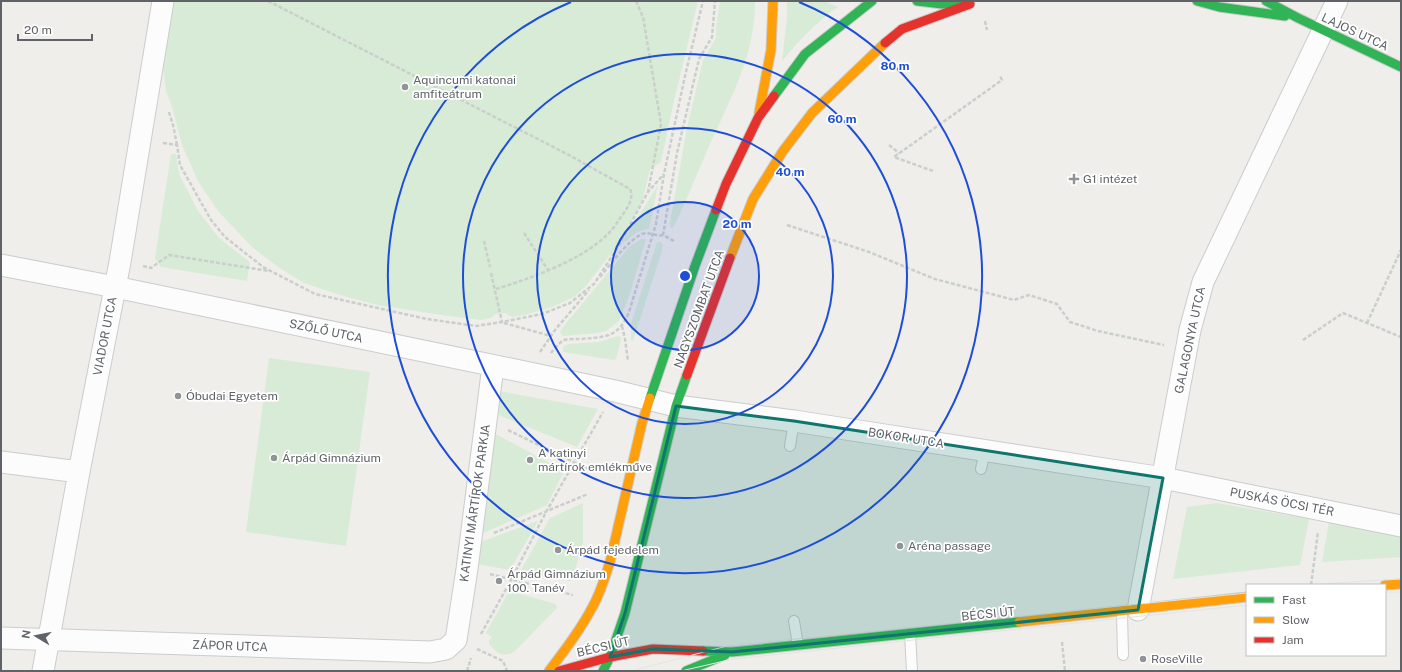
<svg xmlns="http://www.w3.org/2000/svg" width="1402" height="672" viewBox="0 0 1402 672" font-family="'Public Sans',sans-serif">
<rect width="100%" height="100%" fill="#efeeea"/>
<path fill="#d8ebd6" d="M171,1H698L671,114L661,162L650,169L642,202L615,249L585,287L574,297L552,307L525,315L512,317L506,313L495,314L493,317L482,320L448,316L377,305L340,295L304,283L278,267L252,247L218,211L198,181L182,145L172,107L166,91L162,57Z
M720,1H755C755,55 732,95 711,142C698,171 687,200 673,228L670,227V222L687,128L703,60L716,38V29Z
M787,1H824L838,7C816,22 799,41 782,61L787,18Z
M171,154H176L179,174L198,211L219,238L250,262L247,281L161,267L155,258Z
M658,185L649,229C638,229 628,240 619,247Z
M641,239H646L630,294L619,321L606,331L598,333L563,336L560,332L563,327L629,247Z
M657,242H661L663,245L661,254L633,341L631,340V324Z
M618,336L621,337V340L616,359L614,360L563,352V347L568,344L599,342Z
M269,358L370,372L346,546L246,532Z
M499,391L598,409L577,447L496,414Z
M494,433L564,471L547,505L481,534Z
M583,503V543L572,580L569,581L520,572L550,518Z
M1217,503L1309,519L1300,565L1173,579L1187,507Z
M538,521L510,570L477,564L480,542Z
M1329,522L1401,537V557L1322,562Z
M509,591L556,604L557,608L514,652C502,658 497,653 489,644V641L492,637L486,633Z"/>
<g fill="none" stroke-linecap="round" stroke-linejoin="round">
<defs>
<path id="lane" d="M790,446L794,421
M981,469L985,450
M1122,612L1123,655
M794,621L798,645
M910,634L912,671"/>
<path id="street" d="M1,265L115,287L563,380L615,391L676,406L794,421L1163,478L1401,526
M1,462L79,472
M1138,610L1190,330L1203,282L1337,1
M1,638L430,652L446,649L456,640L467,569L493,366
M43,671L79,472L120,262L163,1"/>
<path id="fast" d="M917,1L942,4H958
M1197,1L1219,7L1285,16
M1266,1L1298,18L1401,67
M774,96L805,54L872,1
M650,398L695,266L716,210
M703,651L732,652L1019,622
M603,671L610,657L625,613L676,406L687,375
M686,671L725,655"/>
<path id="slow" d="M759,113L771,50L773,1
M730,258L753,199L783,151L812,113L885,43
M1385,585L1401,584
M1019,622L1247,597
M549,671C565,650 581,629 593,606C601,592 605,577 610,562L642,423L650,398"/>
<path id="jam" d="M885,43L902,29L970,4
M716,210L726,184L758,118L774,96
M687,375L730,258
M559,671L610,657L653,649L703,651"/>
</defs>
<use href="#lane" stroke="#cbcccc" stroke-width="12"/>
<use href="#street" stroke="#cbcccc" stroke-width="23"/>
<use href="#fast" stroke="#cacacb" stroke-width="11"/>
<use href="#slow" stroke="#cacacb" stroke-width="11"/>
<use href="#jam" stroke="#cacacb" stroke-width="11"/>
<path stroke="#cacfcc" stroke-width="2.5" stroke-dasharray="4 2" stroke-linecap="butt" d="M268,1L567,154L630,189C634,198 628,207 623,214C618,221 614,228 608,234C581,261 531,278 496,289
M636,1L643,17L661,124L648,192
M985,21L987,30
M169,112L173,125L177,145
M163,143L177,145L180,165L211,220L225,237L263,267L315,294L427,319L476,326L502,322L542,314L570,303L594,284L616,250L648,192L664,174
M889,145L899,153
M933,171L894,157L1002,80L1000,76
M787,225L869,252L935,279L1014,300L1029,295L1057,304L1070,322L1098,331L1164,345
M524,233L548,270
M484,241L490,267
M674,241L663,235L677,153L699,59L712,37L715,1
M143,266L151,268L169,255L269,271
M491,273L502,322
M600,277C612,263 626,242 642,234C649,231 656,237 663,235
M504,323L551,336
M1367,323L1401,250
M622,326L625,339L628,361
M1303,340L1343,313L1401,337
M540,352L555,330L589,290
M551,353C554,349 559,343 564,340C568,339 575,339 580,339C606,337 618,338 629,312L656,224L664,174L685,76L703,1
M508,430L594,472
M494,533L588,494
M490,574L573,595
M1311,585L1318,532
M481,634L511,580L546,512L603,412
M1062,642L1065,671
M477,649L503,661L507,671
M467,671L471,658"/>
<use href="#lane" stroke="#fdfcfc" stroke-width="10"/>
<use href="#street" stroke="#fdfcfc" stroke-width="21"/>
<use href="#fast" stroke="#30b455" stroke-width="9"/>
<use href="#slow" stroke="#ff9f0a" stroke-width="9"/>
<use href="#jam" stroke="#e5322d" stroke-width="9"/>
<path stroke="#e4e4e4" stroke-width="1" d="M1316,585L1348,582L1401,579
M1385,592H1401
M631,671L727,646L1247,593
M681,671L733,659L1247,605"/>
</g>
<path fill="#0f766e" fill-opacity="0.2" stroke="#0f766e" stroke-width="3" stroke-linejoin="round" d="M676,406L794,421L1163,478L1138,610L732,652L653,649L610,657L625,613Z"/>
<circle cx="685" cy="276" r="74" fill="#1d4ed8" fill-opacity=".12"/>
<g fill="none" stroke="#1d4ed8" stroke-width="2">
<circle cx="685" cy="276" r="74"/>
<circle cx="685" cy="276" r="148"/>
<circle cx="685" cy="276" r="222"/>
<path d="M799 2A297 297 0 1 1 571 2"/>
</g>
<g fill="#919496" stroke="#fff" stroke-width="1.5">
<circle cx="405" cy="87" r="4"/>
<path d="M1072 173h4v4h4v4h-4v4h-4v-4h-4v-4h4z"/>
<circle cx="178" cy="396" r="4"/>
<circle cx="274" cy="458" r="4"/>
<circle cx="530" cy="460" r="4"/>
<circle cx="900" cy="546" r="4"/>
<circle cx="558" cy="550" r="4"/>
<circle cx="499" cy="581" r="4"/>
<circle cx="1143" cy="659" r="4"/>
</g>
<g text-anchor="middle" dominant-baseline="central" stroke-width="3.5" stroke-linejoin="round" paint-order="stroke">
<g font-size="12" fill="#5f6368" stroke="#fff">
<text transform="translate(1355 32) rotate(25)">LAJOS UTCA</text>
<text transform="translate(699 309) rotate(-70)">NAGYSZOMBAT UTCA</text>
<text transform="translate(326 331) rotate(12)">SZŐLŐ UTCA</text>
<text transform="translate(105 336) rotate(-79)">VIADOR UTCA</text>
<text transform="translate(1190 340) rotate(-78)">GALAGONYA UTCA</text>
<text transform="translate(906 438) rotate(9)">BOKOR UTCA</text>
<text transform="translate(1282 502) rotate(11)">PUSKÁS ÖCSI TÉR</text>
<text transform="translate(475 503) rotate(-82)">KATINYI MÁRTÍROK PARKJA</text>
<text transform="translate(988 614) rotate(-6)">BÉCSI ÚT</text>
<text transform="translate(230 646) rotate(2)">ZÁPOR UTCA</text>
<text transform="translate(603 647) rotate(-13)">BÉCSI ÚT</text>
</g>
<g font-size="12" fill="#5f6368" stroke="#fff" text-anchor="start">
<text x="413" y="80">Aquincumi katonai<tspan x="413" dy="14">amfiteátrum</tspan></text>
<text x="1083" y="179">G1 intézet</text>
<text x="186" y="396">Óbudai Egyetem</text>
<text x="538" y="453">A katinyi<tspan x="538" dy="14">mártírok emlékműve</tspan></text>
<text x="282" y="458">Árpád Gimnázium</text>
<text x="908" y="546">Aréna passage</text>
<text x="566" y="550">Árpád fejedelem</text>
<text x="507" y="574">Árpád Gimnázium<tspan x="507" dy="14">100. Tanév</tspan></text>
<text x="1151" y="659">RoseVille</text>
</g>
</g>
<circle cx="685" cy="276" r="6" fill="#1d4ed8" stroke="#fff" stroke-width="2"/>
<g font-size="12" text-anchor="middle" font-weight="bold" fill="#1d4ed8" stroke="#fff" stroke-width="3.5" stroke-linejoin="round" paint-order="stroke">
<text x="895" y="70">80 m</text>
<text x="842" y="123">60 m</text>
<text x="790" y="176">40 m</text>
<text x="737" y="228">20 m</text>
</g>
<rect width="1402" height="672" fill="none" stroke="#5f6368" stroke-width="4"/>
<rect x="1246" y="584" width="140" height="72" fill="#ffffff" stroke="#bfc1c3"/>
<rect x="1254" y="597" width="20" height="6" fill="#30b455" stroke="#bfc1c3"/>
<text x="1282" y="604" font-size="12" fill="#5f6368">Fast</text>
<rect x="1254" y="617" width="20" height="6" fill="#ff9f0a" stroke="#bfc1c3"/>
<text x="1282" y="624" font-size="12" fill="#5f6368">Slow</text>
<rect x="1254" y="637" width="20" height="6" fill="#e5322d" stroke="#bfc1c3"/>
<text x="1282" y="644" font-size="12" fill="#5f6368">Jam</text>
<g transform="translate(36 636) rotate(280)" stroke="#ffffff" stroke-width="3" paint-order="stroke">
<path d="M0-3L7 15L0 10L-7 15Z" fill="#5f6368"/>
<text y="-6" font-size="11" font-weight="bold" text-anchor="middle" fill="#5f6368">N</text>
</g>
<path d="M18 34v6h74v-6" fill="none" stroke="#5f6368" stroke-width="2"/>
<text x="24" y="34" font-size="12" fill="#5f6368" stroke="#ffffff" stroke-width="3" paint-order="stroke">20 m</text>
</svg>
